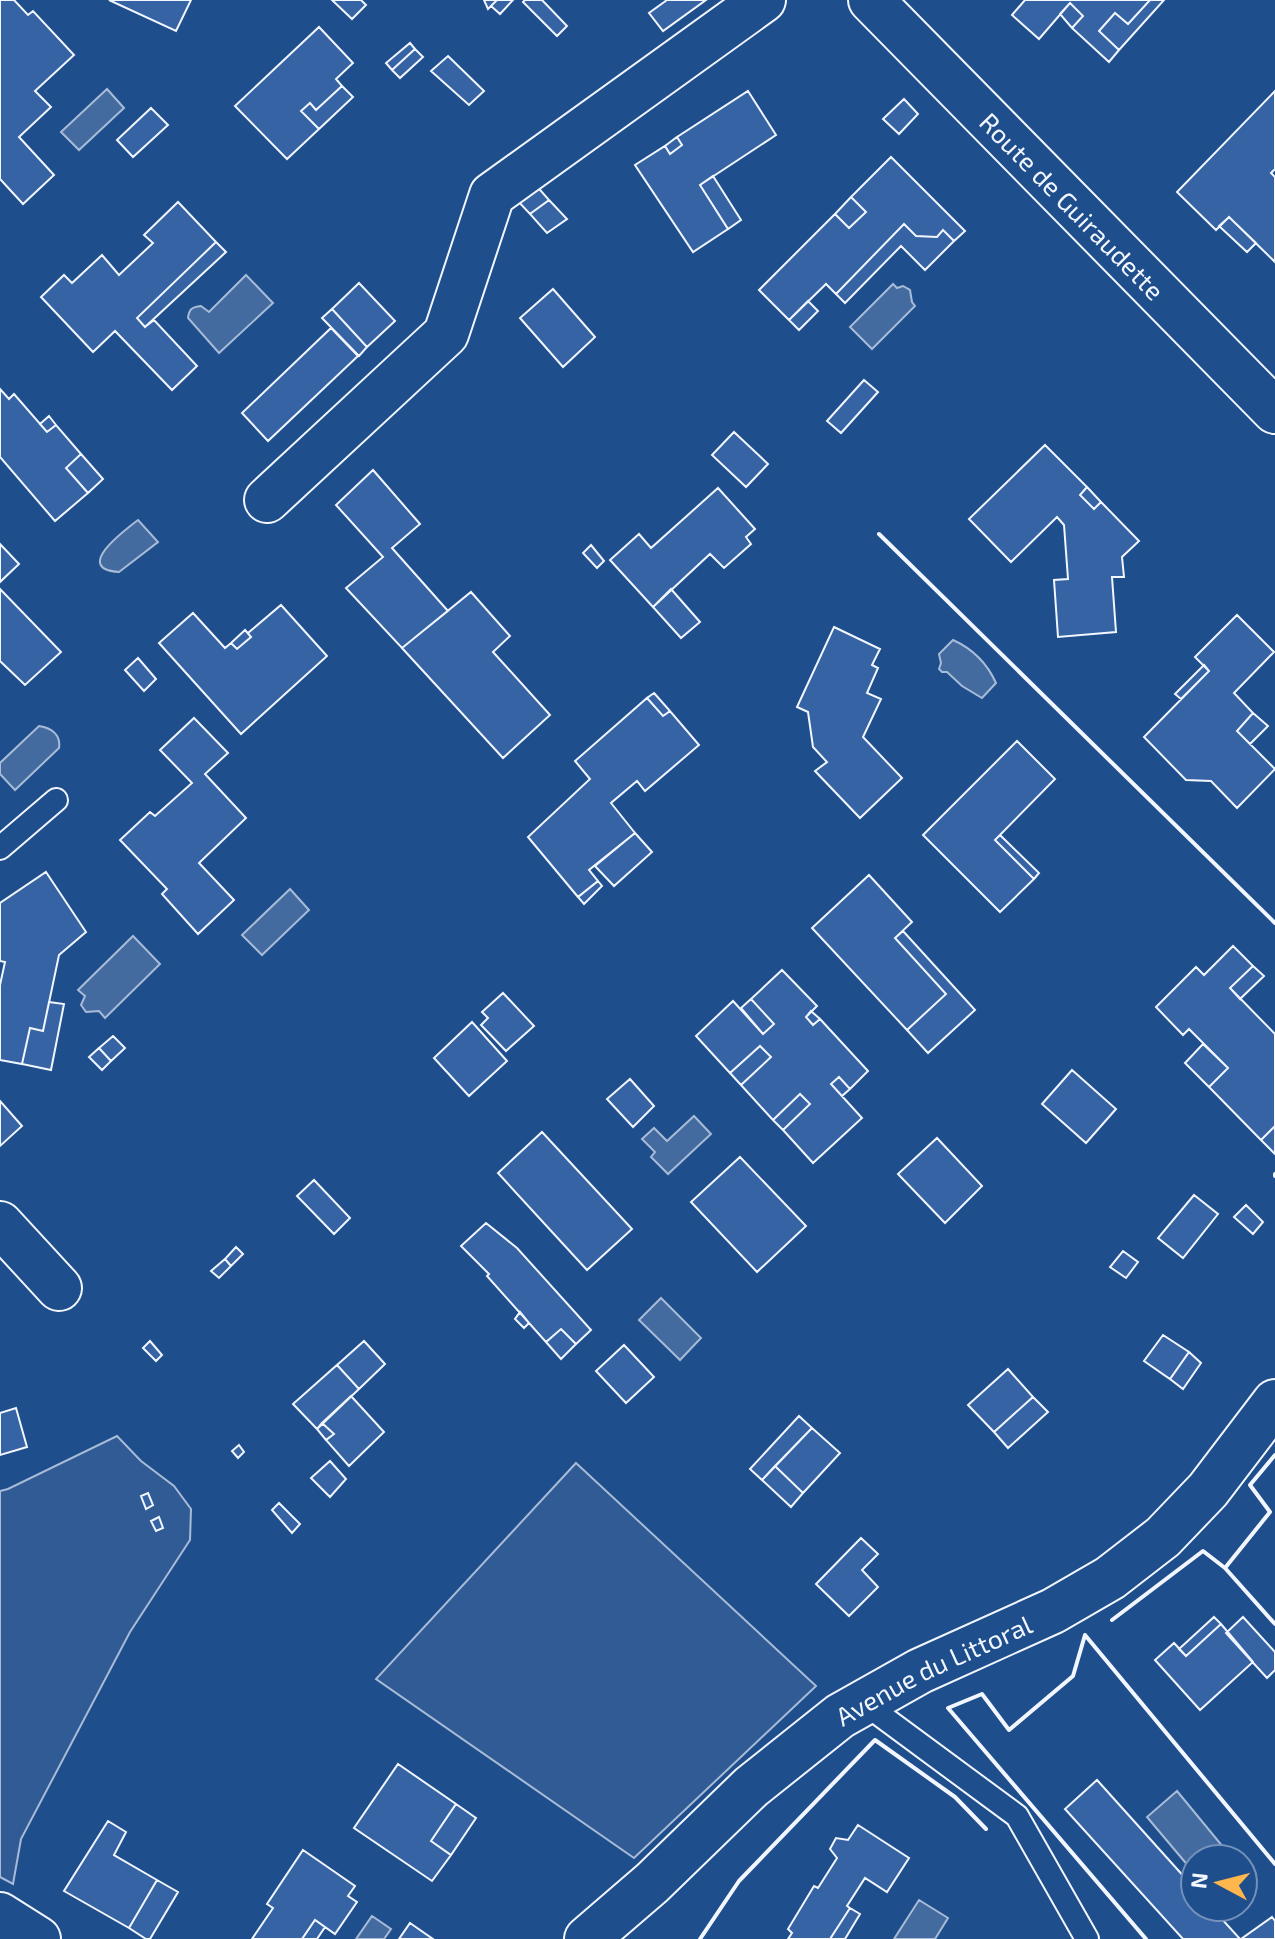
<svg xmlns="http://www.w3.org/2000/svg" width="1275" height="1939" viewBox="0 0 1275 1939" font-family="'Exo 2',sans-serif">
<rect width="100%" height="100%" fill="#1f4e8c"/>
<path fill="#305b95" stroke="#a8bbd7" stroke-width="2" d="M117,1436L141,1461L174,1486L191,1509L190,1540L130,1632L21,1839L13,1884L0,1877V1491L8,1489Z
M576,1463L816,1686L634,1858L376,1679Z"/>
<path fill="#446ba0" stroke="#a8bbd7" stroke-width="2" d="M107,89L124,108L79,150L61,132Z
M246,275L273,303L219,353L188,318C189,309 192,307 201,306L209,312Z
M893,284L897,288L903,286L910,290L912,302L915,306L872,349L850,327Z
M138,520L158,542L119,572C72,569 125,530 138,520Z
M953,640C973,649 987,663 996,683L982,698L962,686L947,672H942L939,669L941,663L939,654Z
M39,726C52,728 61,735 59,748L15,790L0,774V763Z
M290,889L309,910L262,955L242,935Z
M133,936L160,964L105,1018L99,1011L86,1012L81,1005L85,996L78,990Z
M694,1116L711,1134L668,1174L651,1157L655,1152L642,1139L654,1128L667,1141Z
M661,1298L701,1338L680,1360L639,1320Z
M1177,1791L1233,1859H1195V1874L1147,1817Z
M919,1900L948,1918L935,1939H894Z
M372,1916L391,1929L384,1939H356Z"/>
<path fill="#3563a3" stroke="#f2f6ff" stroke-width="2" d="M0,0H14L28,15L33,11L74,55L35,91L51,107L19,137L54,175L23,204L0,179Z
M109,0H191L176,31Z
M332,0H361L366,5L352,19Z
M484,0H497L488,9Z
M497,0H513L500,14L491,6Z
M525,0H542L567,26L557,36L523,2Z
M667,0H706L663,31L649,13Z
M1025,0H1150L1128,24L1115,13L1099,31L1119,50L1109,62L1072,28L1083,16L1070,3L1039,39L1012,15Z
M1150,0H1164L1119,50L1099,31L1115,13L1128,24Z
M1070,3L1083,16L1072,28L1060,14Z
M319,27L353,63L336,79L342,86L316,110L310,103L301,111L319,129L287,159L235,106Z
M410,43L415,49L392,70L386,63Z
M415,49L423,57L400,78L392,70Z
M448,56L484,91L469,105L431,71Z
M342,86L353,97L319,129L301,111L310,103L316,110Z
M748,91L776,135L700,185L728,229L693,252L635,165L665,146L670,154L682,145L677,137Z
M1275,91V169L1271,173L1275,177V262L1229,217L1216,230L1177,192Z
M904,99L918,114L899,134L883,119Z
M151,108L168,125L133,157L117,140Z
M677,137L682,145L670,154L665,146Z
M891,157L965,231L954,241L943,230L937,237L916,236L904,224L836,294L826,284L789,320L759,290L835,214L849,228L866,212L851,197Z
M713,176L741,220L728,229L700,185Z
M534,183L549,200L530,214L514,197Z
M851,197L866,212L849,228L835,214Z
M549,200L567,219L547,233L530,214Z
M178,202L216,242L137,318L145,327L154,320L197,366L172,390L115,331L93,352L41,297L64,275L72,283L102,255L119,275L153,243L144,235Z
M1229,217L1256,243L1247,252L1219,226Z
M904,224L916,236L937,237L943,230L954,241L925,270L901,246L845,303L836,294Z
M216,242L226,252L145,327L137,318Z
M359,283L395,321L367,347L332,309Z
M553,289L595,337L563,367L520,318Z
M808,301L818,311L799,330L789,320Z
M332,309L367,347L359,356L322,318Z
M331,328L358,356L268,441L242,413Z
M864,380L878,392L841,433L827,421Z
M0,389L9,399L14,394L47,432L56,425L81,454L66,468L88,493L55,521L0,457Z
M49,416L56,425L47,432L40,424Z
M734,432L768,464L746,487L712,455Z
M1045,445L1087,487L1080,495L1094,509L1101,502L1139,541L1122,557L1124,577H1112L1116,632L1058,637L1054,580L1068,579L1064,525L1057,517L1011,562L969,519Z
M81,454L103,479L88,493L66,468Z
M373,470L420,524L392,548L448,611L402,648L346,588L383,557L336,505Z
M1087,487L1101,502L1094,509L1080,495Z
M718,488L755,529L746,537L751,544L724,568L710,554L653,607L610,560L639,534L651,548Z
M0,544L19,564L0,582Z
M591,545L604,561L597,568L583,553Z
M0,589L61,652L25,685L0,661Z
M671,589L700,622L681,638L653,607Z
M471,592L510,636L493,652L550,715L503,758L402,648Z
M281,605L327,656L241,734L159,643L193,613L225,648L231,643L237,649L251,637L248,633Z
M1237,615L1274,652L1234,693L1253,713L1237,731L1275,769L1237,808L1211,781L1186,780L1144,737L1209,671L1195,657Z
M834,627L880,649L872,665L878,668L867,693L881,699L863,737L902,778L860,818L815,771L827,762L813,747L808,712L797,707Z
M245,630L251,637L237,649L231,643Z
M138,658L156,679L144,691L125,670Z
M1204,665L1209,671L1181,699L1175,694Z
M654,693L670,711L663,716L647,698Z
M647,698L663,716L670,711L699,745L645,791L637,781L611,803L635,833L589,870L598,881L578,897L528,837L590,779L575,761Z
M1253,713L1268,726L1250,744L1237,731Z
M194,718L228,753L205,774L246,818L199,863L234,900L198,934L162,894L167,889L120,840L150,812L155,816L192,783L160,750Z
M1017,741L1055,779L995,840L1034,879L1000,912L923,835Z
M635,833L652,852L614,886L595,866Z
M1000,835L1039,873L1034,879L995,840Z
M46,872L86,932L59,955L43,1031L30,1028L22,1064L0,1060V985L5,962L0,961V903Z
M869,875L912,922L895,938L946,994L907,1030L812,928Z
M598,881L602,886L584,904L578,897Z
M903,931L975,1010L928,1053L907,1030L946,994L895,938Z
M1233,946L1253,966L1230,988L1275,1034V1126L1261,1140L1209,1087L1228,1068L1189,1029L1183,1035L1156,1007L1196,967L1204,975Z
M1253,966L1264,976L1240,999L1230,988Z
M782,970L817,1006L806,1017L813,1025L820,1019L868,1071L850,1089L839,1077L831,1084L862,1118L813,1163L783,1130L810,1104L800,1094L773,1120L741,1085L771,1057L760,1046L730,1073L696,1036L733,1001L763,1034L774,1024L751,999Z
M503,993L534,1026L506,1051L481,1025L488,1018L482,1012Z
M751,999L774,1024L763,1034L741,1008Z
M49,1002L64,1004L51,1070L22,1064L30,1028L43,1031Z
M811,1011L820,1019L813,1025L806,1017Z
M472,1022L507,1061L469,1096L434,1058Z
M113,1036L125,1048L111,1061L99,1048Z
M1203,1044L1228,1068L1209,1087L1185,1063Z
M760,1046L771,1057L741,1085L730,1073Z
M99,1048L111,1061L102,1070L89,1057Z
M1072,1070L1116,1109L1086,1143L1042,1104Z
M839,1077L850,1089L842,1096L831,1084Z
M630,1079L654,1106L633,1127L607,1099Z
M800,1094L810,1104L783,1130L773,1120Z
M0,1101L22,1126L0,1146Z
M1275,1126V1154L1261,1140Z
M542,1132L632,1229L587,1270L498,1173Z
M937,1138L982,1186L945,1223L898,1174Z
M740,1157L806,1226L757,1272L691,1202Z
M314,1180L350,1218L334,1234L297,1196Z
M1194,1195L1218,1214L1183,1258L1158,1238Z
M1246,1205L1263,1222L1253,1234L1234,1217Z
M486,1223L517,1248L591,1330L576,1344L561,1329L546,1342L487,1276L489,1274L461,1246Z
M236,1247L243,1254L231,1266L225,1259Z
M1123,1251L1138,1262L1126,1278L1110,1267Z
M225,1259L231,1266L219,1278L211,1271Z
M520,1312L529,1323L524,1328L515,1319Z
M561,1329L576,1344L561,1359L546,1342Z
M1163,1335L1189,1352L1170,1379L1144,1361Z
M150,1341L162,1355L156,1361L143,1348Z
M364,1341L385,1364L359,1389L337,1365Z
M624,1345L654,1377L626,1403L596,1371Z
M1189,1352L1201,1363L1183,1389L1170,1379Z
M337,1365L359,1389L317,1429L293,1404Z
M1008,1369L1033,1397L994,1432L968,1405Z
M351,1396L384,1432L349,1466L326,1440L334,1434L322,1423Z
M1033,1397L1048,1412L1008,1448L994,1432Z
M16,1408L27,1447L0,1455V1413Z
M799,1416L812,1428L762,1480L750,1469Z
M322,1423L334,1434L326,1440L317,1429Z
M812,1428L840,1453L803,1493L775,1466Z
M239,1445L244,1452L238,1458L232,1451Z
M330,1461L346,1479L330,1497L311,1478Z
M775,1466L803,1493L791,1507L762,1480Z
M148,1493L153,1505L146,1509L141,1496Z
M279,1503L300,1524L292,1533L272,1510Z
M159,1517L163,1528L156,1531L151,1521Z
M861,1538L878,1554L862,1570L878,1587L849,1616L816,1584Z
M1214,1617L1221,1624L1186,1656L1179,1649Z
M1243,1617L1275,1652V1670L1267,1678L1226,1633Z
M1221,1624L1253,1662L1200,1710L1155,1660L1174,1643L1186,1656Z
M398,1764L456,1804L431,1841L451,1855L432,1881L354,1828Z
M1097,1780L1195,1889V1907H1211L1240,1939H1183L1065,1809Z
M456,1804L476,1818L451,1855L431,1841Z
M108,1821L126,1832L114,1855L157,1880L129,1928L64,1891Z
M858,1825L909,1858L887,1892L865,1878L847,1906L850,1908L830,1939H788L792,1933L788,1929L814,1886L818,1888L837,1858L830,1849L836,1838L848,1840Z
M303,1850L355,1886L348,1896L357,1902L335,1934L315,1920L302,1939H252L273,1908L267,1904Z
M157,1880L178,1892L150,1939H146L129,1928Z
M850,1908L860,1914L845,1939H830Z
M1272,1917L1275,1921V1939H1241Z
M315,1920L325,1927L317,1939H302Z
M410,1923L433,1939H399Z"/>
<g fill="none" stroke-linecap="round" stroke-linejoin="round">
<defs>
<path id="lane" d="M0,848L56,800
M864,1703L1017,1816L1087,1939"/>
<path id="street" d="M267,500L446,334L492,195L763,0
M0,1224L59,1288
M0,1915L38,1939"/>
<g id="secondary">
<path id="s1" d="M871,0L1275,411"/>
<path id="s2" d="M587,1939L652,1883L751,1787L840,1716L920,1671L1053,1611L1110,1578L1163,1537L1208,1490L1275,1402"/>
</g>
</defs>
<use href="#lane" stroke="#f2f6ff" stroke-width="26"/>
<use href="#street" stroke="#f2f6ff" stroke-width="48"/>
<use href="#secondary" stroke="#f2f6ff" stroke-width="48"/>
<use href="#lane" stroke="#1f4e8c" stroke-width="22"/>
<use href="#street" stroke="#1f4e8c" stroke-width="44"/>
<use href="#secondary" stroke="#1f4e8c" stroke-width="44"/>
<path stroke="#f2f6ff" stroke-width="4" d="M879,534L1275,923
M1275,1174V1176
M1225,1568L1270,1512L1250,1485L1275,1455
M1112,1620L1203,1551L1225,1568L1275,1624
M1085,1635L1073,1676L1009,1730L982,1694L948,1708L1146,1939
M1085,1635L1275,1864
M700,1939L739,1881L875,1740L955,1797L986,1829"/>
</g>
<g text-anchor="middle" dominant-baseline="central" stroke-width="6" stroke-linejoin="round" paint-order="stroke">
<g font-size="26" fill="#f2f6ff" stroke="#1f4e8c">
<text stroke="none"><textPath href="#s1" startOffset="288">Route de Guiraudette</textPath></text>
<text stroke="none"><textPath href="#s2" startOffset="442">Avenue du Littoral</textPath></text>
</g>
</g>
<g transform="translate(1219 1883) rotate(277)"><circle r="38" fill="#1f4e8c" stroke="#7391ba" stroke-width="2"/>
<path d="M0-6L14 30L0 20L-14 30Z" fill="#ffb74d"/>
<text y="-12" font-size="22" font-weight="bold" text-anchor="middle" fill="#f2f6ff">N</text>
</g>
</svg>
